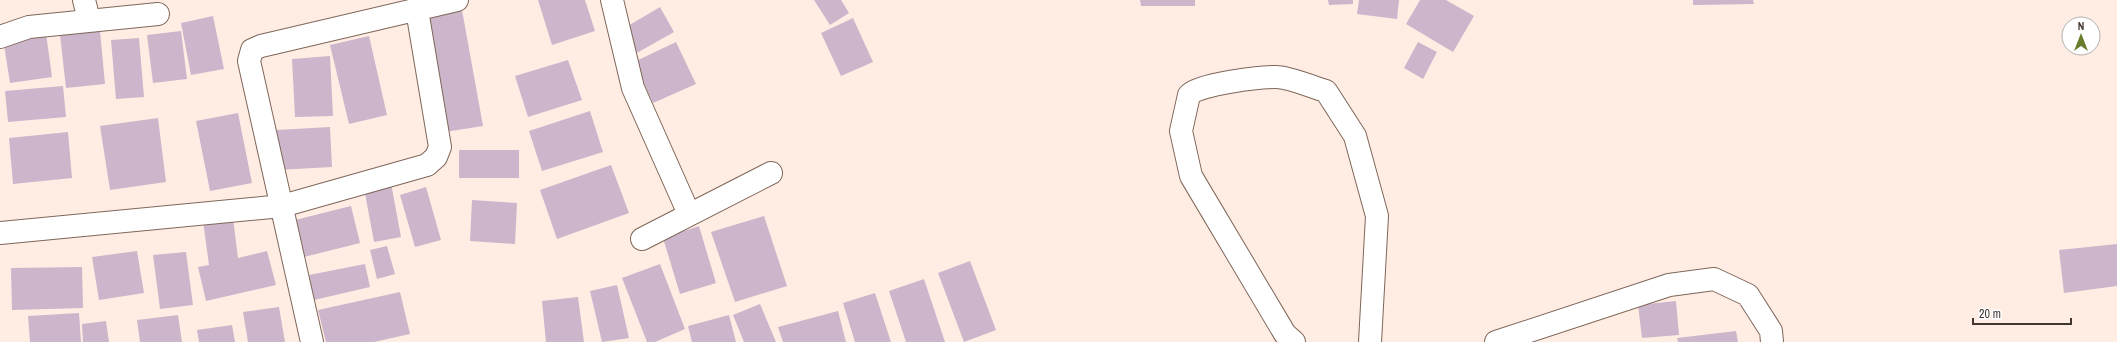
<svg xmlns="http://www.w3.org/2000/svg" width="2117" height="342" viewBox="0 0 2117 342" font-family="'Archivo Narrow',sans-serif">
<rect width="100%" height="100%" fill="#ffede4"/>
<path fill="#cbb6cb" d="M538,0H585L595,31L552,45Z
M814,0H841L849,13L830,25Z
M1140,0H1195V6H1141Z
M1328,0H1353V4L1329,5Z
M1359,0H1399L1397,19L1357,14Z
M1420,0H1446L1474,16L1453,52L1406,24Z
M1693,0H1753L1754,4L1693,5Z
M660,7L674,32L635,54L621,30Z
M462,10L483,126L445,132L424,17Z
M213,16L224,69L191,75L181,23Z
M853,18L873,62L841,76L821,33Z
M100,31L105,84L66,88L60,35Z
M181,31L187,79L153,83L147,35Z
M46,33L52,77L10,83L3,39Z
M369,36L387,115L349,124L330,45Z
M139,38L144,97L116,99L111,40Z
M676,42L696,84L653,103L634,62Z
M1418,42L1437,52L1423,79L1404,68Z
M330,56L333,116L295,117L292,59Z
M568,60L582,100L528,117L515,76Z
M63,86L66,117L8,122L5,91Z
M590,111L603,152L542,171L529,131Z
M238,113L252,183L210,191L196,121Z
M158,118L166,182L110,190L100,126Z
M330,127L332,167L278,170L276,130Z
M68,132L72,178L13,184L9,138Z
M459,150H519V178H459Z
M611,165L629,213L557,239L540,190Z
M391,183L401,237L374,242L364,188Z
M426,187L441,240L415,247L400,195Z
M472,200L517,203L515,244L470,241Z
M351,206L360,243L304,257L295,220Z
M764,216L787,286L735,302L711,232Z
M233,218L238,258L267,251L276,285L206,301L198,267L209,265L203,221Z
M699,226L716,283L680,294L663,238Z
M2117,244V286L2064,293L2059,250Z
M387,246L395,274L377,279L370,250Z
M137,251L144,293L99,300L92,257Z
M186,252L193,305L160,309L153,255Z
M970,261L996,330L964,342L938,273Z
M365,264L370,287L314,300L309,275Z
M660,264L685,329L655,342H647L622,278Z
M82,267L83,308L12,310L11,268Z
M924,279L945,342H906L889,291Z
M617,285L629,338L602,342L590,291Z
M400,292L410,334L374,342H326L318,310Z
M875,293L891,342H855L843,303Z
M578,297L584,342H546L542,301Z
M1676,301L1679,335L1642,338L1638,305Z
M760,304L776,342H744L733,315Z
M279,307L285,342H248L243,312Z
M838,311L846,342H783L778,327Z
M79,313L81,342H30L28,316Z
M178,315L182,342H140L137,320Z
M729,315L736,342H692L688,326Z
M106,321L109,342H83L82,324Z
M232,325L235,342H199L197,330Z
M1736,331L1738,342H1678L1677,338Z"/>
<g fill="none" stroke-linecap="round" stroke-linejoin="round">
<defs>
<path id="minor" d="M84,0L89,20
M612,0L633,88L689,214
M0,37L29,27L158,14
M0,233L282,206L427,165L436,157L440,147L417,10
M642,239L771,173
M312,342L249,61L252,50L261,46L457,0
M1294,342L1285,334L1191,176L1181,131L1189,95C1199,84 1259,77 1276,77C1289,77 1312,87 1326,91L1355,136L1377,216L1370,342
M1496,342L1669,285L1714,279L1748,295L1771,331L1772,342"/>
</defs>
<use href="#minor" stroke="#7f6658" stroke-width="24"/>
<use href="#minor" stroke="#fff" stroke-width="22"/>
</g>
<g transform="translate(2081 36)"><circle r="19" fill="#ffffff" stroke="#b3afac"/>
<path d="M0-3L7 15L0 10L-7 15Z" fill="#697c2b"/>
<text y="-6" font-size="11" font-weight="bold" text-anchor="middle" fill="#413630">N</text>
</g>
<path d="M1973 318v6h98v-6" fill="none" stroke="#413630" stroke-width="2"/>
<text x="1979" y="318" font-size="12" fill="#413630" stroke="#ffffff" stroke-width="3" paint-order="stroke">20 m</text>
</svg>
